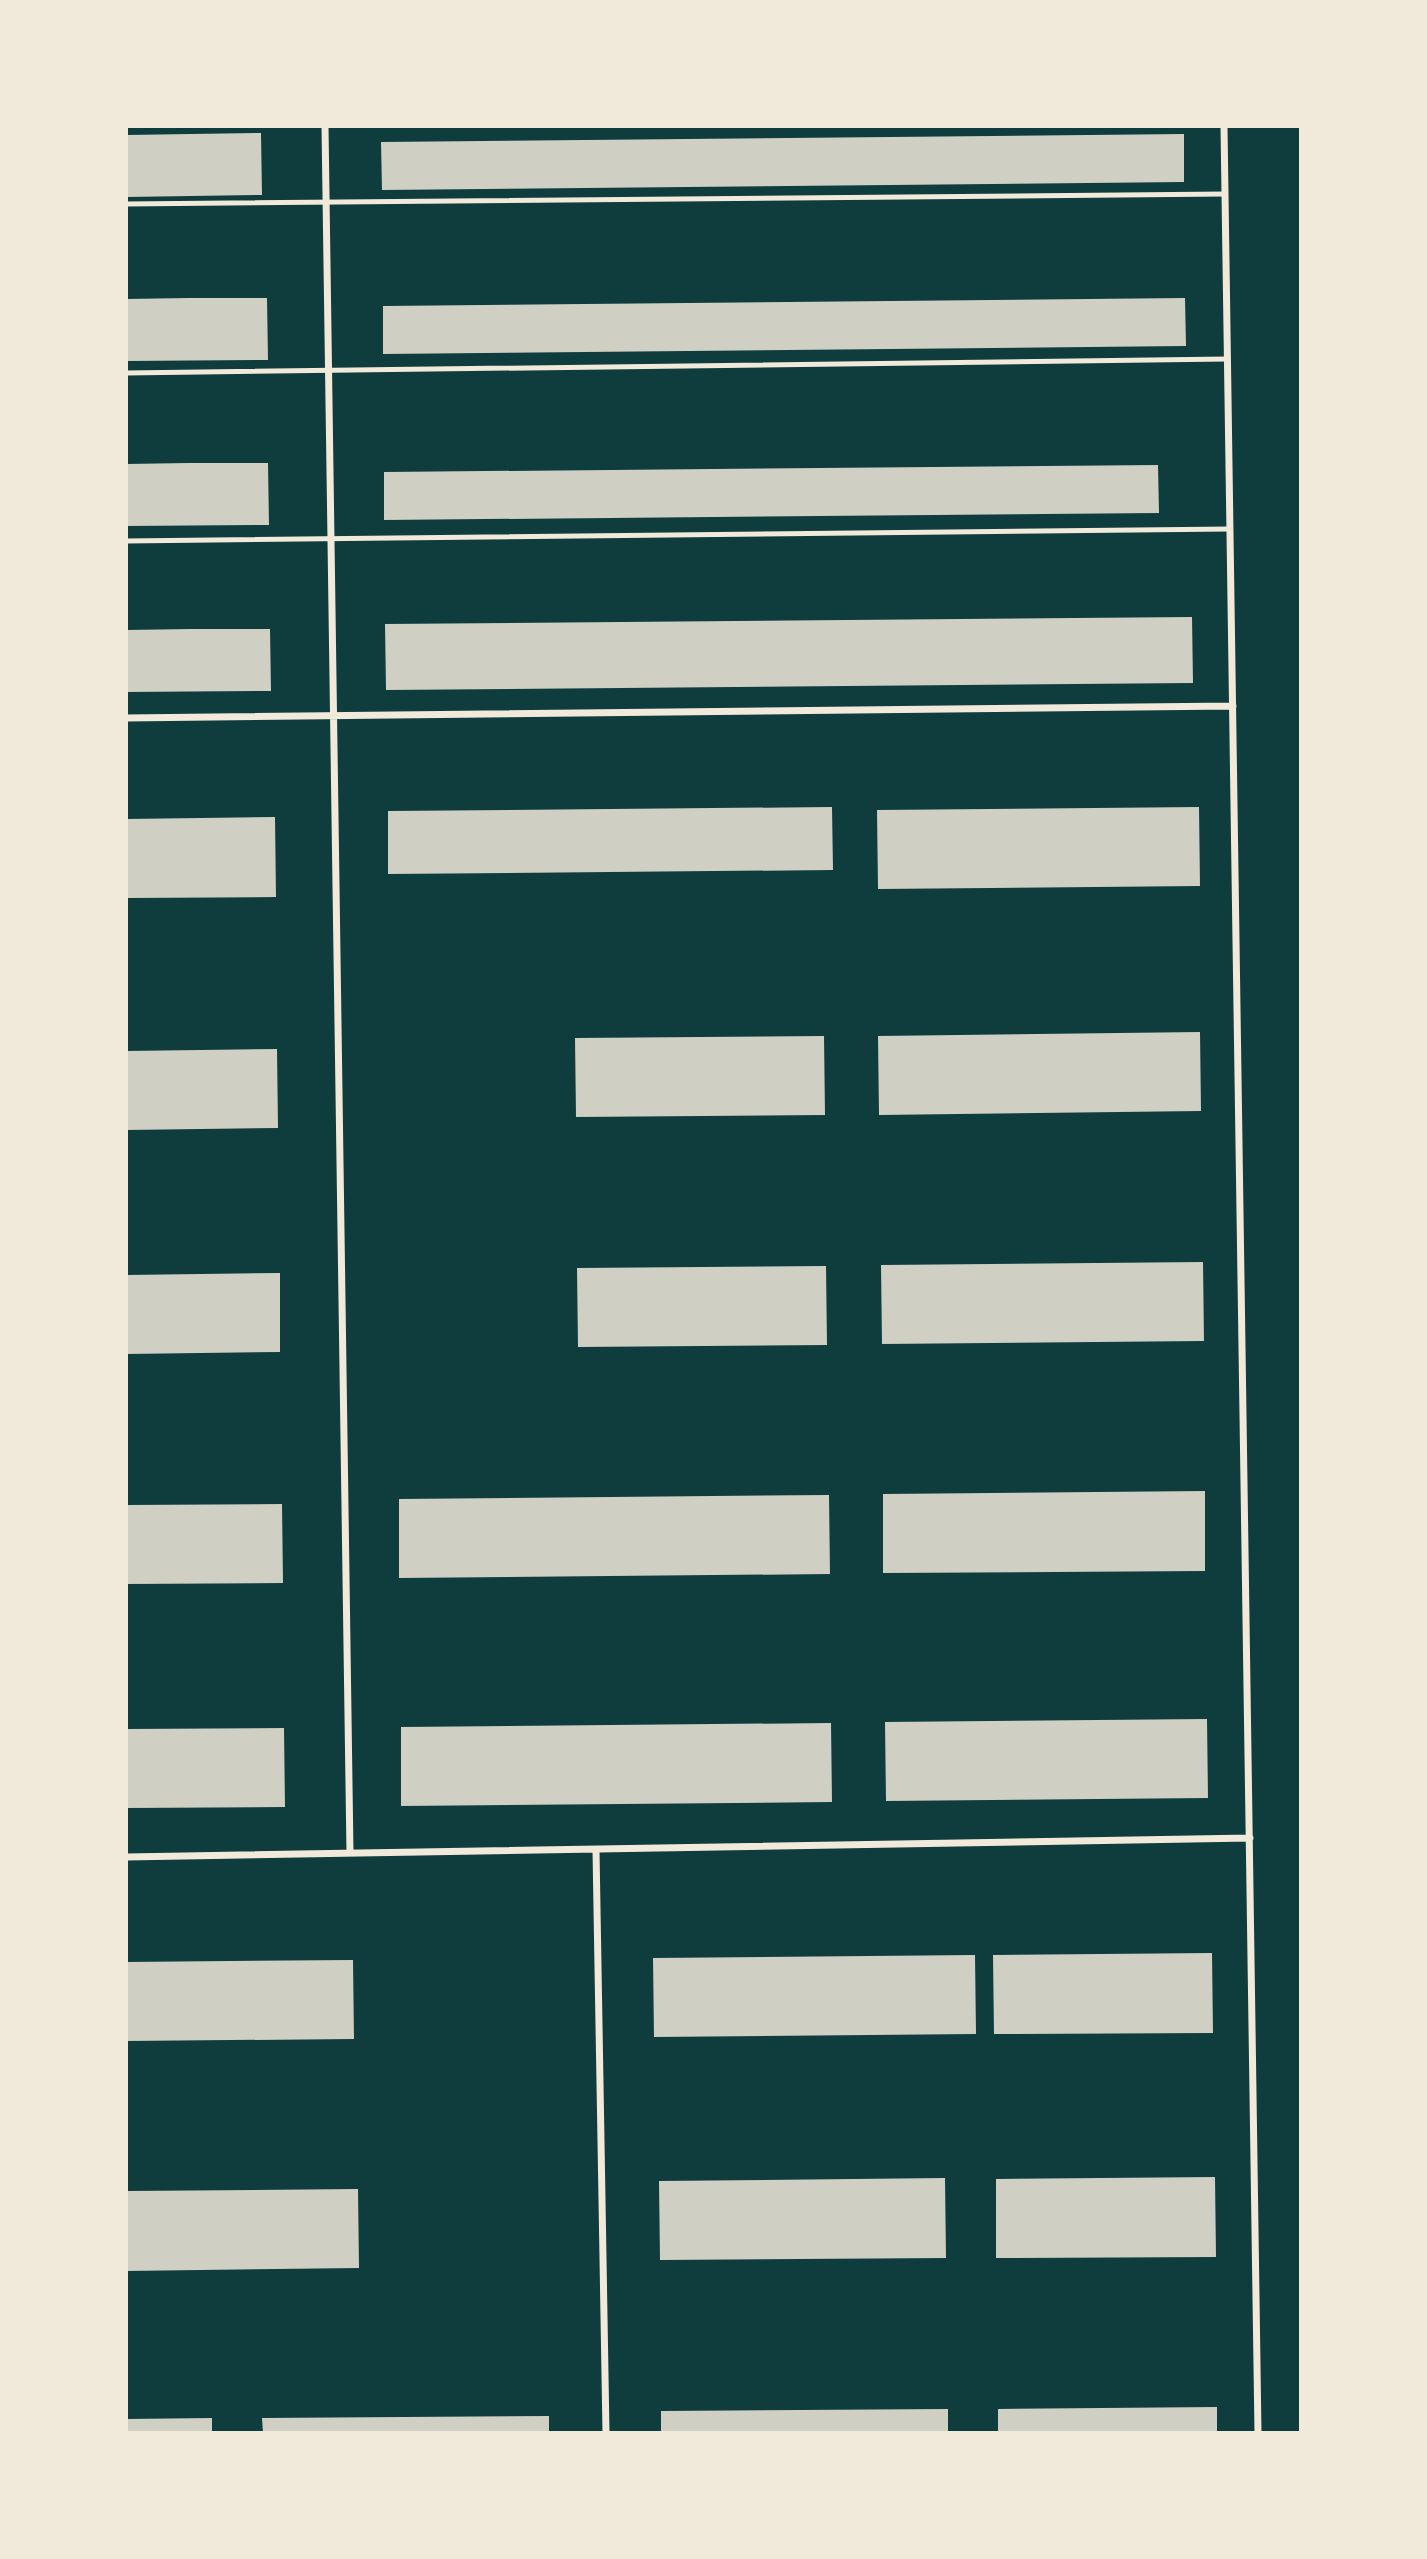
<svg xmlns="http://www.w3.org/2000/svg" width="1427" height="2559" viewBox="0 0 1427 2559" font-family="Lato,sans-serif">
<rect width="100%" height="100%" fill="#0f3d3e"/>
<path fill="#cfcfc3" d="M261,133L262,195L126,197V135Z
M1184,134V182L382,190L381,142Z
M188,298H267L268,360L126,361V299Z
M1185,298L1186,346L383,354V306Z
M189,463H268L269,525L126,526V464Z
M1158,465L1159,513L384,520V472Z
M1192,617L1193,683L386,690L385,624Z
M191,629H270L271,691L126,692V630Z
M832,807L833,870L388,874V811Z
M1199,807L1200,886L878,889L877,810Z
M275,817L276,897L126,898V819Z
M1200,1032L1201,1111L879,1115L878,1036Z
M824,1036L825,1115L576,1117L575,1038Z
M277,1049L278,1128L126,1130V1051Z
M1203,1262L1204,1341L882,1344L881,1265Z
M826,1266L827,1345L578,1347L577,1268Z
M280,1273V1352L126,1354V1275Z
M1205,1491V1571L883,1573V1494Z
M829,1495L830,1574L399,1578V1499Z
M282,1504L283,1583L126,1584V1505Z
M1207,1719L1208,1798L886,1801L885,1722Z
M831,1723L832,1802L401,1806V1727Z
M284,1728L285,1807L126,1808V1729Z
M1212,1953L1213,2033L994,2034L993,1955Z
M975,1955L976,2034L654,2037L653,1958Z
M353,1960L354,2039L126,2041V1962Z
M1215,2177L1216,2257L996,2258V2179Z
M945,2178L946,2258L660,2260L659,2181Z
M358,2189L359,2268L126,2271V2191Z
M1217,2407V2433H998V2409Z
M948,2409V2433H661V2411Z
M549,2416V2433H263L262,2418Z
M212,2418V2433H126V2419Z"/>
<g fill="none" stroke-linecap="round" stroke-linejoin="round">
<path stroke="#f1e9da" stroke-width="5" d="M126,204L1225,194
M126,373L1227,359
M126,541L1230,529"/>
<path stroke="#f1e9da" stroke-width="7" d="M325,126L350,1853
M1224,126L1258,2433
M126,718L1233,706
M596,1850L606,2433
M126,1857L1250,1838"/>
</g>
<rect width="1427" height="2559" fill="none" stroke="#f1e9da" stroke-width="256"/>
</svg>
